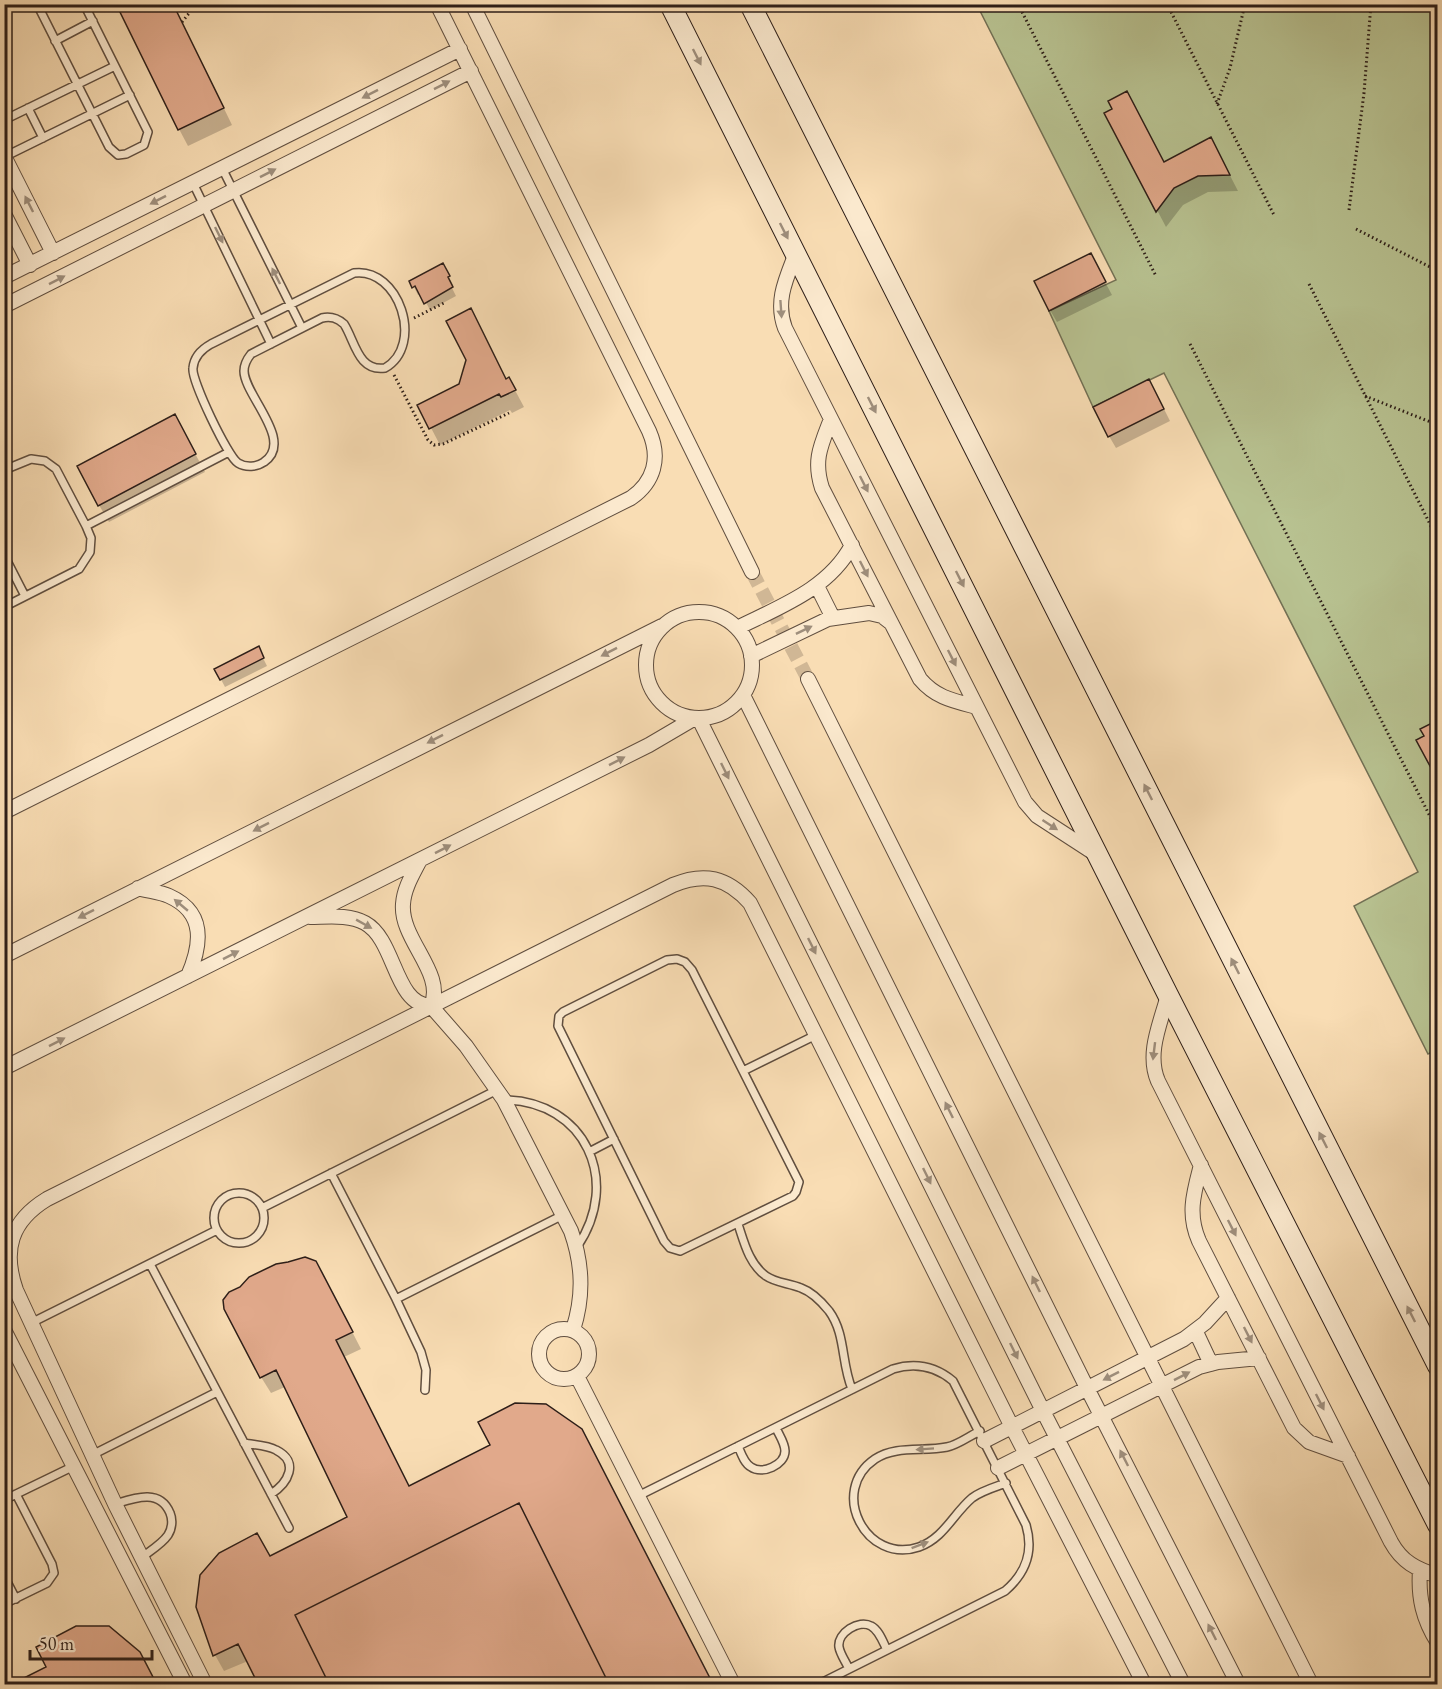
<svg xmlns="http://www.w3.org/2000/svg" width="1442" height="1689" viewBox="0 0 1442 1689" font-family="'EB Garamond',serif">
<rect width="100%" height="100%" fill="#f9ddb4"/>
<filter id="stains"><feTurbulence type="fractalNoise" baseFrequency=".00333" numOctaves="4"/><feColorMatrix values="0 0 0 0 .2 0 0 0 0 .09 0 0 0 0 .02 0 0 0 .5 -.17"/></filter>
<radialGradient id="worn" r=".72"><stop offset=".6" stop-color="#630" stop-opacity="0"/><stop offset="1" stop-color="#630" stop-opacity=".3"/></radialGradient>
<path fill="#b8c291" stroke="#727054" stroke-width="1.5" d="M977,5H1437L1438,1049L1428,1054L1354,906L1418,872L1164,373L1093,407L1049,311L1116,280Z"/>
<path fill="#0003" d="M173,4L232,125L188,146L179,129Z
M1106,113L1164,164L1220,156L1238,191L1208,192L1183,205L1166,227Z
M443,265L453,285L451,286L456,296L430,310L421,293L418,295L411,281Z
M1097,267L1112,295L1057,322L1050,310Z
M509,379L524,407L512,413L510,410L440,445L419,405L460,385Z
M1156,393L1170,421L1116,448L1109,436Z
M184,433L205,472L109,522L99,505Z
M258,648L267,666L225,687L216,670Z
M325,1279L361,1349L344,1357L409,1488L591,1447L712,1684H260L248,1661L224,1671L215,1655L270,1558L349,1518L285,1387L271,1393L261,1377Z
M48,1668L149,1671L156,1684H15Z"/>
<path fill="#e1a98b" stroke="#2d1e18" stroke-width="1.5" d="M127,4H173L224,108L178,130L118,8Z
M1127,91L1164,162L1211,137L1230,175L1198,176L1174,188L1156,212L1104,113L1112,109L1108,101Z
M1091,253L1106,282L1049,311L1034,281Z
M443,263L450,276L448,277L453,287L424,304L415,286L412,288L409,281Z
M471,308L506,379L509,377L516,390L501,397L499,394L429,429L417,405L459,384L466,360L446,321Z
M1149,379L1164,409L1108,437L1093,407Z
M175,414L196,454L98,506L77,466Z
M259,646L264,658L220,680L214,669Z
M1438,720V781L1416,740L1424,736L1420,729Z
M305,1257L316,1261L353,1332L336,1340L409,1486L490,1445L478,1422L515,1403L546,1404L582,1429L713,1684H609L519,1503L295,1615L329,1684H258L238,1644L213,1656L196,1607L200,1575L219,1553L257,1533L270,1556L347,1517L276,1370L260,1378L224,1309L223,1300L229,1292L240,1287L249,1277L276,1264L288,1262Z
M305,1257L316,1261L353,1332L336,1340L409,1486L490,1445L478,1422L515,1403L546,1404L582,1429L713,1684H258L238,1644L213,1656L196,1607L200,1575L219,1553L257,1533L270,1556L347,1517L276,1370L260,1378L224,1309L223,1300L229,1292L240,1287L249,1277L276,1264L288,1262Z
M76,1626H109L140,1652L155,1681L148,1684H12L46,1667L36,1647Z"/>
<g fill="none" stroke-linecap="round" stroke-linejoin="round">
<path stroke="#d0b795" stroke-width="14" stroke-dasharray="14 7" stroke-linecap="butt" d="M752,572L808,679"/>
<defs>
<path id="service" d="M37,4L109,147L118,155L126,154L144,145L148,132L84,4
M55,41L93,21
M28,108L43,138
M4,120L115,66
M4,157L130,95
M222,168L302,328
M193,183L271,344
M354,273C399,267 425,345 385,368C358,372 355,341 344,324C337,318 331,316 322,318L251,354C247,359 244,364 244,371C244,395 295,441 264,462C257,467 246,468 238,463C228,457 191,380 193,368C194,357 202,349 211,344Z
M4,470L31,459L45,461L56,469L86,526L91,538L90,552L79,569L4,607
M86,526L229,452
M4,555L25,596
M677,959L685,962L692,970L799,1182L796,1192L793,1196L680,1251L670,1248L664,1241L558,1026L559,1016L563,1012L667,960Z
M743,1071L816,1035
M504,1100C585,1101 622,1181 577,1247
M589,1152L614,1139
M331,1173L396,1299L421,1352L426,1370L425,1390
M214 1218a25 25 0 1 1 50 0a25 25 0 1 1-50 0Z
M262,1208L497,1090
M738,1224C744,1242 749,1264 766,1276C776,1283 789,1283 801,1288C812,1292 821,1301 829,1311C846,1334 841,1363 852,1389
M150,1264L289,1528
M396,1299L563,1215
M31,1323L217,1230
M980,1431C969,1436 958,1445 947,1447C923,1452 896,1445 875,1459C828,1491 866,1565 919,1547C944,1538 953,1514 972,1498C981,1491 995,1487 1006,1483
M244,1443C254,1445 267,1445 276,1450C300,1462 288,1483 271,1494
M738,1446C741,1453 744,1463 751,1467C762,1475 785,1465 785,1451C785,1443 779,1435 776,1428
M92,1455L217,1392
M638,1496L893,1369C916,1362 935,1366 953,1381L1026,1525C1034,1552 1026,1573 1005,1591L819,1684
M4,1500L74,1466
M115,1504C134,1498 160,1488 170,1513C173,1520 172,1529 168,1535C162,1544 150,1551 142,1557
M4,1576L16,1599
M4,1604L47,1583L54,1573L52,1564L16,1494
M849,1669C846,1662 840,1654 839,1647C837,1633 859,1619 871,1626C879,1630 883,1642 887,1650"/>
<path id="minor" d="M472,4L752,572
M4,156L53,253
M4,214L30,265
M796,253C786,279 775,301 785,328L1025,802L1037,816L1097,855
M4,277L460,49
M4,306L471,71
M831,419C821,445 813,460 822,488L920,679C936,698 954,701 977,707
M817,586L833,618
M646 665a53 53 0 1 1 106 0a53 53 0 1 1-106 0Z
M737,628C779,607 829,589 852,545
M751,656L828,619L869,613L882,616L891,623
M808,679L1311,1684
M743,695L1087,1388L1238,1684
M699,719L1043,1411L1183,1684
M4,812L631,498C654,482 661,458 649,431L437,4
M420,860C413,874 404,888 403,904C400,940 446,973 431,1006
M138,888C148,891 160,892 169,896C207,913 201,946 188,976
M310,917C327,917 349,914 365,923C396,940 394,1005 431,1006L466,1046L504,1100L571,1231C583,1265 584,1296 573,1330
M4,956L662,626
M1168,995C1161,1022 1146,1053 1158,1081L1391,1542C1402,1562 1416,1569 1438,1576
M4,1068L649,745L695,718
M1201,1165C1194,1192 1187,1214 1199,1241L1294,1428L1309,1442L1348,1456
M539 1354a25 25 0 1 1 50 0a25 25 0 1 1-50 0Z
M4,1330L185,1684
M1196,1332L1211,1364
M577,1376L733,1684
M984,1441L1184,1339L1205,1323L1228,1298
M998,1468L1199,1367L1218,1362L1259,1358
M1420,1570C1418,1598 1423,1619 1438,1643
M205,1684L115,1504L16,1290C2,1250 11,1221 47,1199L673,885C704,872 727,877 750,903L1012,1427L1144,1684"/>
<path id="secondary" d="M670,4L1168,995L1438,1525
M750,4L1438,1366"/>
</defs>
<use href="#service" stroke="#604e3f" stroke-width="10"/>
<use href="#minor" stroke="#604e3f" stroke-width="16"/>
<use href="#secondary" stroke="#2d1e18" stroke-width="22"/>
<path stroke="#2d1e18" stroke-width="3" stroke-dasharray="1.5 3" stroke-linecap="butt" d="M1018,4L1156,276
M1167,4L1274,215
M182,22L190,12L188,4
M1217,104L1230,68L1245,4
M1349,210L1364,93L1371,4
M1356,229L1438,271
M1309,284L1438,540
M414,318L444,303
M1190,344L1438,832
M394,375L428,440L434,445L443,444L509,413
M1365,396L1438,425"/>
<use href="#service" stroke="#fbe9ce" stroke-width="7"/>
<use href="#minor" stroke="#fbe9ce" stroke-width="14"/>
<use href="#secondary" stroke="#fbe9ce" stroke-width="20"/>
</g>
<defs><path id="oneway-solid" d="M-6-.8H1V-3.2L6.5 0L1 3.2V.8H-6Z" transform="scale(1.5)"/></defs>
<g fill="#9e8e7c">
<use href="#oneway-solid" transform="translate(697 57) rotate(63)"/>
<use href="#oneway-solid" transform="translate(442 85) rotate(-27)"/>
<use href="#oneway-solid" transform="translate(370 94) rotate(153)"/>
<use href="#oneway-solid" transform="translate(268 173) rotate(-27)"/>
<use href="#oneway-solid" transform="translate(158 200) rotate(153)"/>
<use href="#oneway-solid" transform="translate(29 204) rotate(-117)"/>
<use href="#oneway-solid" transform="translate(784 231) rotate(63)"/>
<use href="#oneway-solid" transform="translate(219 235) rotate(64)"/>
<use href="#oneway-solid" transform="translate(276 276) rotate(-117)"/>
<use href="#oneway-solid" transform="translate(57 280) rotate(-27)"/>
<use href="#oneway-solid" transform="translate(781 309) rotate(86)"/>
<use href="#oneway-solid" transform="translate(872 405) rotate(63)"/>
<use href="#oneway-solid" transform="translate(864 484) rotate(63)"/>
<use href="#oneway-solid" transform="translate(864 569) rotate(63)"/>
<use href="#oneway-solid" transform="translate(960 579) rotate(63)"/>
<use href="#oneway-solid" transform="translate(804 630) rotate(-26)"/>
<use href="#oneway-solid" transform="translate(609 652) rotate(153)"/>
<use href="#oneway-solid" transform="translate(952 658) rotate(63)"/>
<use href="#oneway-solid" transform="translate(435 739) rotate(153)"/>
<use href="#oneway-solid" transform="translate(617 761) rotate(-27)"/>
<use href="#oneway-solid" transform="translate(725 771) rotate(64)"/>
<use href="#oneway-solid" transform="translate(1148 792) rotate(-117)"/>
<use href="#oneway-solid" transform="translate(1050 825) rotate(33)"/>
<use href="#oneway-solid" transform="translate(261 827) rotate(153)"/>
<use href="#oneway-solid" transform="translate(443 849) rotate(-27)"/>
<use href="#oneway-solid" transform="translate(181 905) rotate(-140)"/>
<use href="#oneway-solid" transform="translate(86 914) rotate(153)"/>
<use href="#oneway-solid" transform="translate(364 924) rotate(29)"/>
<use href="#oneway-solid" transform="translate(812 946) rotate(64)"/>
<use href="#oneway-solid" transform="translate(231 955) rotate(-27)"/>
<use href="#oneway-solid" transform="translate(1235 966) rotate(-117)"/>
<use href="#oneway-solid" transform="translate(57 1042) rotate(-27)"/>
<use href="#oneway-solid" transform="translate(1154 1051) rotate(97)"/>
<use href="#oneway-solid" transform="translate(949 1110) rotate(-116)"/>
<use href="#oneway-solid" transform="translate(1323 1140) rotate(-117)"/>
<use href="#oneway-solid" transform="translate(927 1176) rotate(64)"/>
<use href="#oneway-solid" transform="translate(1232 1228) rotate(63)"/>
<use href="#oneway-solid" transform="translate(1036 1284) rotate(-116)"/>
<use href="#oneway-solid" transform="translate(1411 1314) rotate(-117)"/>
<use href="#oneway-solid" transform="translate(1248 1335) rotate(63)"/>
<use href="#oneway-solid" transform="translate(1014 1351) rotate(64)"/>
<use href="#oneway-solid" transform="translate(1111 1376) rotate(153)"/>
<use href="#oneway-solid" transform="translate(1182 1376) rotate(-27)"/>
<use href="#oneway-solid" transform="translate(1320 1402) rotate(63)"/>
<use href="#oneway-solid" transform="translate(925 1449) rotate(176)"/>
<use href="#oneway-solid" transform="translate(1124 1458) rotate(-117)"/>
<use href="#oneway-solid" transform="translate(920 1545) rotate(-21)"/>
<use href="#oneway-solid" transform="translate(1212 1632) rotate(-117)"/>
</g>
<rect width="1442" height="1689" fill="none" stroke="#f9ddb4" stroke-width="24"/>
<rect x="6" y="6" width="1430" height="1677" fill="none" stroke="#2d1e18" stroke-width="3"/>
<rect x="12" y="12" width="1418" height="1665" fill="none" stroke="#2d1e18" stroke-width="1.5"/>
<path d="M30 1650v9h122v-9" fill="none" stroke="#2d1e18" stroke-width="3"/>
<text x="39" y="1650" font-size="18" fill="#2d1e18" stroke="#fbe9ce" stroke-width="4.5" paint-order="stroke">50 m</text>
<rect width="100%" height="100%" filter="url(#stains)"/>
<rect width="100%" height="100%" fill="url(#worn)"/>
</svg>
